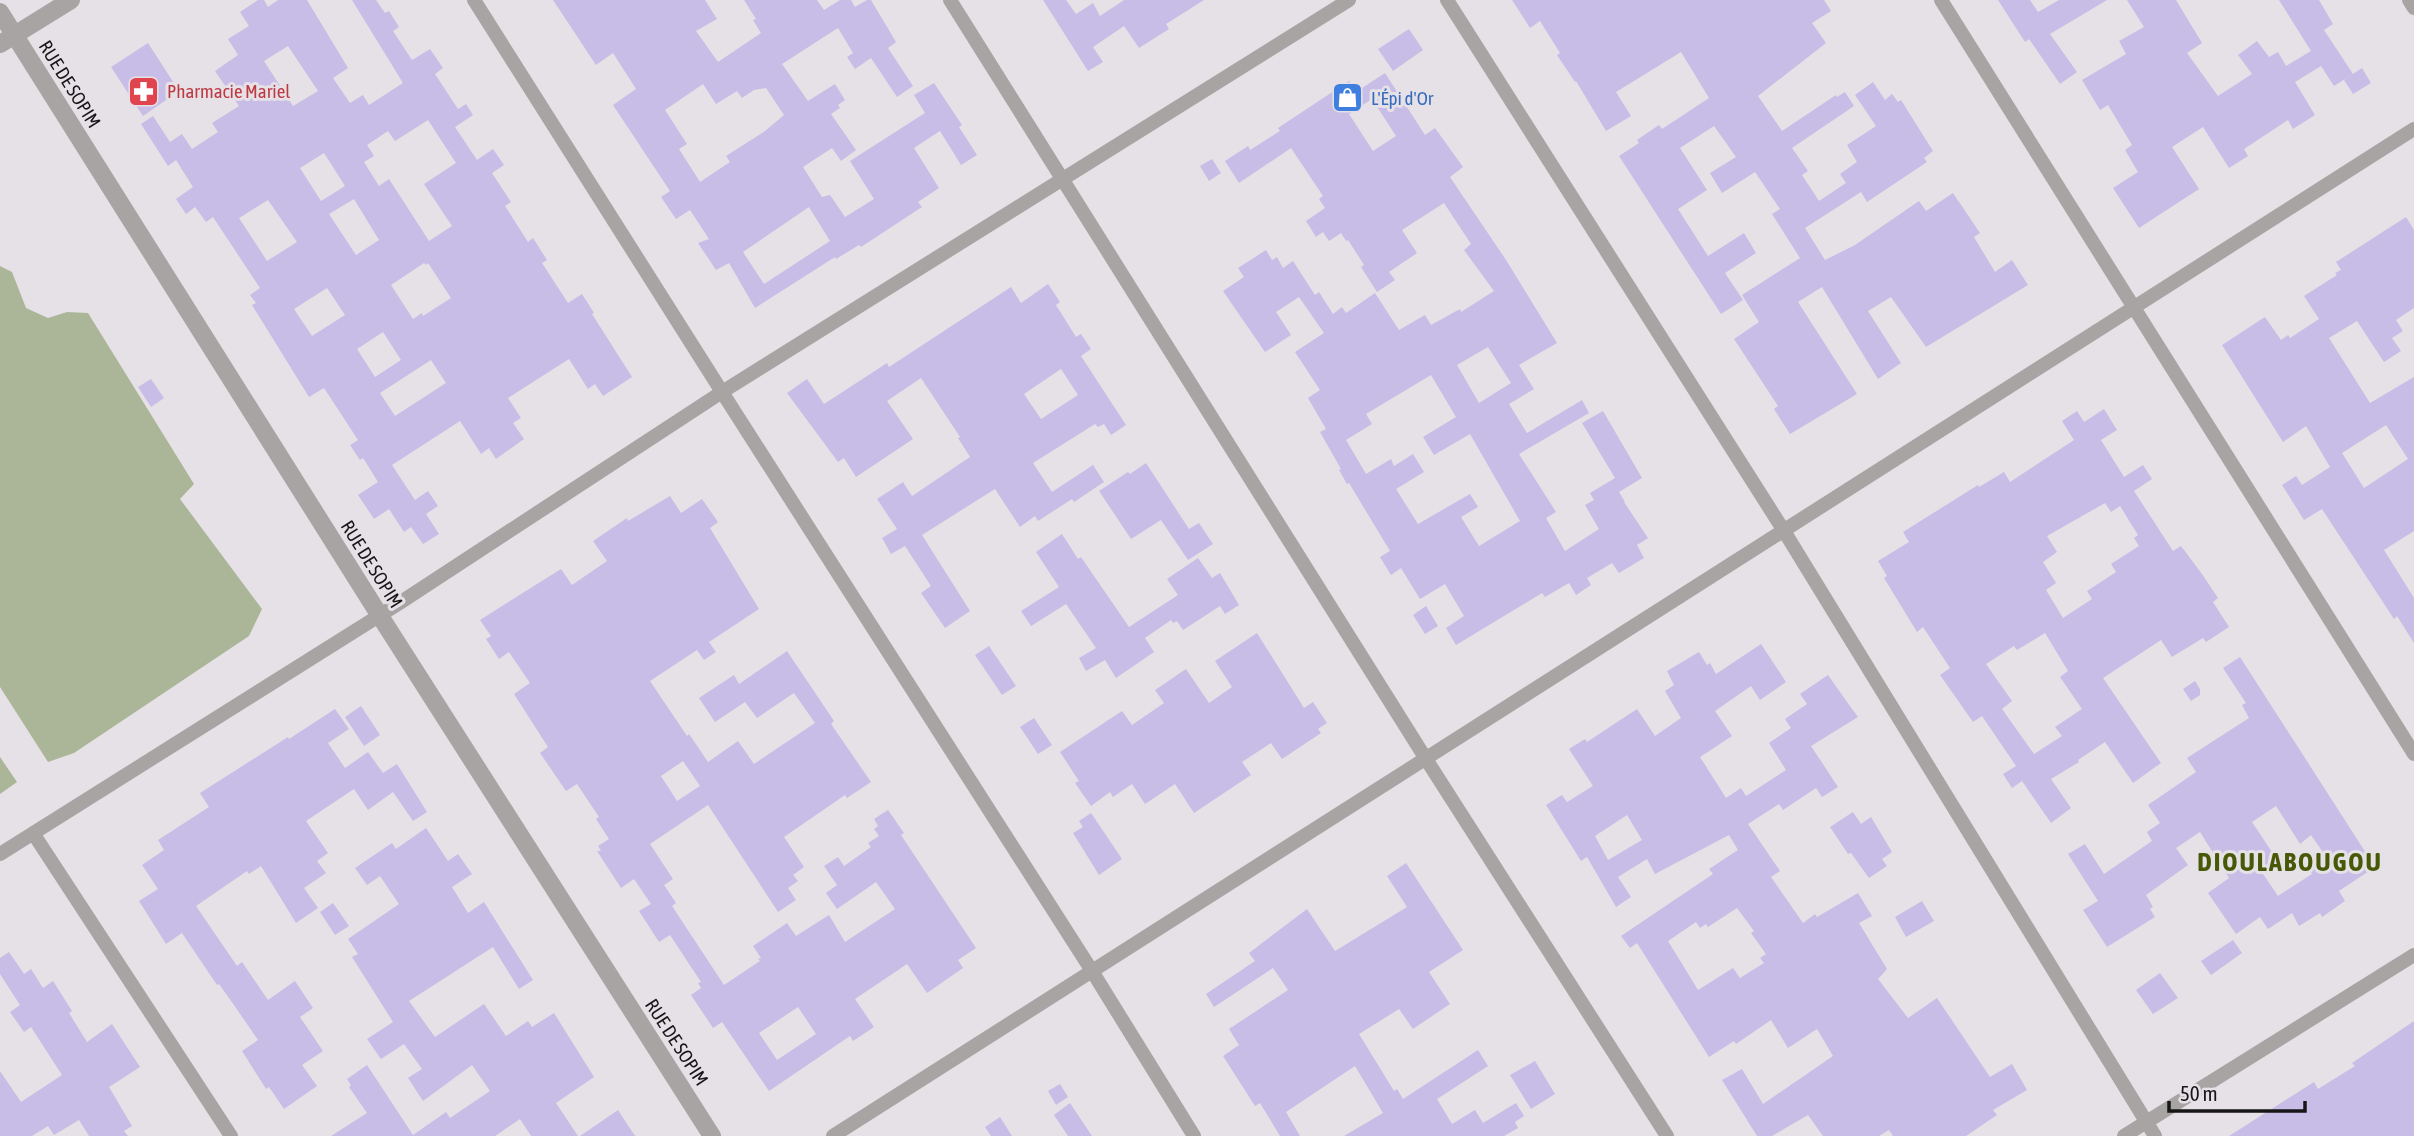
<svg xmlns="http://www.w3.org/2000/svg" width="2414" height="1136" viewBox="0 0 2414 1136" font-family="'Asap Condensed',sans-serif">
<rect width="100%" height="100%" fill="#e6e1e6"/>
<path fill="#abb699" d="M0,266L12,272L26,308L48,318L67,312L88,313L194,484L180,499L262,609L249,636L74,753L48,762L0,687Z
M0,757L17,782L0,794Z"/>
<path fill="#c8bde6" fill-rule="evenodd" d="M258,0H264L268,7L278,0H307L348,68L333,78L350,103L363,95L369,105L403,83L352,0H376L385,13L389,11L399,27L393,31L412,60L430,49L443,68L435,74L458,109L466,104L473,115L455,127L477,160L493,149L504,165L492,173L511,202L505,206L528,242L533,238L547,260L542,263L568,303L582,294L594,313L592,314L632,377L603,396L595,384L588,389L569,359L508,398L521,418L513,423L524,439L496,459L489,448L481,454L460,421L392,465L415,500L428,491L438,506L426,514L439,534L423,544L411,527L404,532L389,509L374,519L358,495L378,482L363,458L360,460L350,445L358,440L324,388L309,397L252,305L256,303L250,295L260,288L213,217L206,222L195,207L186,214L176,199L193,187L176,160L168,166L141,124L153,116L170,142L182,134L192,149L218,132L212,123L239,106L215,71L238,55L228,39L249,26L240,12ZM288,46L318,91L293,106L264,61ZM428,120L456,163L424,184L452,226L429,241L389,179L379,186L364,162L374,156L367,145L388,131L395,141ZM324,153L345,186L321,201L300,168ZM354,199L379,240L356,255L329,214ZM268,200L297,242L267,261L239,218ZM424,263L426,265L428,263L451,298L423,316L422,313L413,319L391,285ZM327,288L345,315L312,336L294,309ZM383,332L401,360L375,377L357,349ZM431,360L446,383L395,416L380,393Z
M553,0H705L717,19L696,31L718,62L761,33L753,20L756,19L744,0H817L824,10L840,0H851L855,7L867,0H871L896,42L888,48L913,86L897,97L871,58L855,69L847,57L853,53L838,28L782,64L808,101L835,84L845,100L838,105L840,108L831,114L856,150L841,161L832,148L803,167L822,197L830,195L845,217L874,199L850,161L925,113L914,95L934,83L962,125L959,127L977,155L961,165L940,131L914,148L939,188L918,202L922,207L861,247L859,245L836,259L835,257L755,308L729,263L716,270L698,243L709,239L690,210L676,219L661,197L670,191L613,105L636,89L613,53L596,65ZM703,84L716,104L737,91L742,98L754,90L766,88L784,115L765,131L726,156L730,162L700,182L679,149L687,144L665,110ZM809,207L830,241L764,284L743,252Z
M1043,0H1066L1076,14L1093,3L1100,16L1124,0H1204L1166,24L1169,29L1139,48L1124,26L1093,47L1103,62L1088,71Z
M1512,0H1824L1831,11L1812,23L1826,43L1758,96L1782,131L1836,95L1837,97L1845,92L1854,106L1792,148L1808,171L1802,175L1819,201L1846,183L1840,174L1857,162L1847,145L1876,126L1855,95L1873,82L1885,100L1892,94L1898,102L1901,100L1933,151L1924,158L1927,162L1867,202L1861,192L1805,228L1825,260L1855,245L1919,201L1926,211L1953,193L1980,233L1974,237L1995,272L2012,260L2028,285L1926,347L1891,297L1868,311L1901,363L1878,379L1822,287L1798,302L1857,394L1790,434L1774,409L1778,406L1734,339L1759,322L1742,295L1800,258L1772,214L1780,209L1755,172L1722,193L1710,173L1736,157L1714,126L1680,148L1707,190L1678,209L1708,256L1744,233L1756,253L1725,273L1743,300L1721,314L1619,156L1639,143L1637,140L1659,125L1662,129L1709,98L1681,52L1616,92L1631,116L1606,131L1576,81L1575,82L1557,55L1560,53L1540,21L1530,28Z
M1998,0H2030L2038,12L2059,0H2107L2050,34L2077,72L2060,84L2029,39L2025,42Z
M2127,0H2176L2202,43L2187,53L2218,96L2252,74L2238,55L2257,41L2269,57L2278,52L2286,66L2311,51L2279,0H2319L2333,24L2324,30L2353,74L2334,86L2321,66L2295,82L2315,115L2293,129L2288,120L2244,149L2248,156L2229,168L2203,127L2172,147L2199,189L2139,228L2113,188L2138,172L2125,150L2132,145L2108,105L2100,110L2082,80L2126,54L2119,41L2144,27Z
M1409,29L1423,50L1393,71L1378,49Z
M148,43L179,91L143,116L111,67Z
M2362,68L2371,83L2353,94L2344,80Z
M1385,73L1425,135L1435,128L1463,167L1450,177L1506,260L1557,343L1519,365L1534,389L1509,404L1527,433L1582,400L1589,413L1519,454L1556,512L1546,518L1565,551L1599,529L1585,505L1594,500L1590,493L1615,478L1582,423L1603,411L1642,478L1619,492L1625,502H1624L1648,538L1637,545L1644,558L1619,573L1612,563L1587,578L1591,585L1576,595L1569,583L1545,597L1542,593L1456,645L1446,628L1464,616L1445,584L1420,599L1401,568L1391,575L1380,557L1390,551L1349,483L1347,484L1339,470L1341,469L1320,432L1326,429L1308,398L1320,390L1295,352L1324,333L1299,297L1276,312L1291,335L1265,352L1223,291L1244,277L1238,268L1266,250L1272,260L1277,257L1283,268L1293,261L1315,295L1319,292L1333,314L1342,307L1346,313L1375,293L1399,330L1425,315L1431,325L1460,309L1461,312L1494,291L1464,250L1471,244L1444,203L1402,230L1417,253L1389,272L1395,280L1377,292L1361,267L1364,265L1348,240L1346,241L1341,233L1329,241L1323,232L1316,237L1306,221L1325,208L1319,199L1323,196L1291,148L1239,183L1225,161L1248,146L1250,150L1280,131L1278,128L1349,81L1356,92ZM1372,99L1396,136L1373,151L1349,114ZM1488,347L1511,383L1479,403L1457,365ZM1431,375L1456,417L1423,437L1434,455L1470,434L1520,521L1479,546L1461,517L1478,507L1470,494L1418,524L1396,489L1424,472L1413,454L1394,466L1391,459L1366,474L1346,440L1372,424L1366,414Z
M1212,159L1221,173L1209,181L1200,166Z
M2406,217L2414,230V308L2396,320L2403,331L2392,338L2401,351L2384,362L2357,321L2329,338L2370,403L2414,377V531L2384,550L2414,598V643L2397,616L2394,619L2322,509L2304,520L2282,485L2296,476L2302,485L2330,467L2306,426L2283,442L2222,345L2265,317L2281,340L2288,335L2290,338L2319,319L2304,296L2337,275L2335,273L2341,270L2336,262ZM2386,425L2408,459L2364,488L2342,453Z
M1048,284L1060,302L1056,305L1076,337L1081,334L1091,349L1081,356L1126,425L1111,435L1104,424L1098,427L1095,424L1033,463L1052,492L1093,465L1104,482L1074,502L1072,499L1038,521L1035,516L1020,527L995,489L922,535L970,611L945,628L921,593L931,586L905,546L891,554L882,538L897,529L877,499L903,482L912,496L970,457L958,438L960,437L921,378L887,401L913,439L856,477L844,458L838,462L787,393L807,379L824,404L887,363L889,367L1011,287L1021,303ZM1061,369L1078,395L1041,419L1024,394Z
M151,379L164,398L151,407L138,387Z
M2104,409L2117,430L2101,440L2124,477L2143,465L2152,479L2134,491L2173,551L2181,546L2202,574L2218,598L2213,602L2229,627L2206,642L2203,638L2172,657L2161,640L2103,678L2161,763L2133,783L2105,742L2078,760L2079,762L2051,779L2071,808L2051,823L2022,781L2012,788L2003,774L2016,766L1982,716L1973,722L1940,675L1950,668L1923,627L1917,632L1884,578L1887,576L1878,561L1909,542L1903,532L1978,485L1979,487L2004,472L2010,482L2074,440L2062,421L2077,411L2084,422ZM2105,503L2111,512L2120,506L2138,535L2134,538L2139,546L2111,564L2116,572L2087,591L2092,599L2063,618L2046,590L2056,583L2043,562L2057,552L2047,536ZM2045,633L2068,671L2060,677L2082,709L2055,727L2062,736L2034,754L2002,709L2012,701L1986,664L2014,646L2017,650Z
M1146,463L1189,529L1199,523L1213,544L1188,560L1161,520L1131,539L1099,491L1128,472L1130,474Z
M670,496L681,513L702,499L718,522L710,528L759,609L709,642L716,652L704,660L697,650L650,681L687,736L689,734L708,762L738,741L754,764L815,723L794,693L757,718L745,702L715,722L699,698L734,675L739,684L787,651L834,721L831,724L871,782L847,798L845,795L784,837L804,867L793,875L798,881L788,888L796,900L778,912L708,805L650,844L673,879L664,885L676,903L672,906L724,985L760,961L758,959L761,958L753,946L787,923L796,936L829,915L845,942L895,909L876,882L837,909L826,893L837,885L824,866L838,857L844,866L871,847L868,843L879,836L874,829L878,826L874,819L888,810L904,833L901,835L976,948L958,960L963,968L927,993L907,964L855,999L874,1027L853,1041L850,1036L769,1091L722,1022L713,1028L691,995L701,988L698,983L701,982L670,935L659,942L639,911L651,904L634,879L621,888L597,851H601L598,846L609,839L596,819L599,817L577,784L566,791L540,753L548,747L514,694L530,683L509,652L499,659L486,639L491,636L480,620L561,569L572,585L607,561L593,541L627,518L628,521ZM683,761L700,786L677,801L661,776ZM798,1007L816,1034L777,1060L759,1033Z
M1062,534L1078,559L1081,557L1129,627L1178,595L1167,579L1198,558L1212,578L1220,573L1239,605L1225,614L1220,606L1183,630L1177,621L1173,623L1171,620L1145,638L1154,652L1116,678L1105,660L1086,671L1079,658L1096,648L1066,604L1031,626L1021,611L1059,587L1036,552Z
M1426,606L1438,626L1425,634L1413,615Z
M1257,633L1304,708L1313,702L1327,723L1318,729L1321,733L1282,759L1271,743L1242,762L1251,775L1194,813L1175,784L1145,804L1132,784L1113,797L1110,792L1091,806L1075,783L1079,781L1060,752L1122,711L1132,725L1164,703L1155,690L1186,669L1209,703L1232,687L1215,661Z
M1761,644L1786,682L1760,700L1751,686L1715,711L1732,736L1700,757L1726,798L1741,788L1746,796L1786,770L1769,743L1791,728L1785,719L1807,704L1800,694L1828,675L1847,702L1858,717L1811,746L1838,787L1822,797L1816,788L1783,810L1779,804L1748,824L1780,871L1771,877L1803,923L1815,914L1817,917L1858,893L1872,916L1859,923L1887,969L1878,979L1908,1018L1937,998L1990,1077L2012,1064L2027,1090L1993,1110L1997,1115L1966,1136H1893L1889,1130L1879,1136H1823L1808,1115L1772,1136H1757L1722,1080L1742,1069L1763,1104L1833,1056L1817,1029L1788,1048L1771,1020L1736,1044L1734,1041L1709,1057L1637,943L1630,948L1621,936L1713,874L1709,869L1738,850L1729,835L1655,874L1647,859L1618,877L1631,897L1616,907L1587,857L1581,861L1546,805L1562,795L1567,802L1593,786L1569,749L1585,739L1587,742L1637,709L1655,736L1681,718L1665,691L1674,685L1667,671L1699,652L1707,665L1710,663L1716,674ZM1627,815L1642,840L1608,860L1595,836ZM1737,908L1754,931L1751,933L1766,954L1760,958L1764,963L1740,978L1733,968L1698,990L1668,941L1696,922L1700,928L1706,924L1708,927Z
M989,646L1016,686L1002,695L975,655Z
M2240,657L2375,867L2339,891L2345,901L2322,917L2320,913L2299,926L2292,913L2268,929L2260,917L2236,934L2208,893L2229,878L2200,832L2176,848L2188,865L2146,895L2153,907L2150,909L2155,917L2107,947L2083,910L2098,901L2068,854L2085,844L2104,874L2152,841L2147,832L2160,823L2148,805L2196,772L2187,758L2249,718L2242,705L2246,703L2223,668ZM2276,806L2300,844L2311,835L2327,858L2310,870L2312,874L2278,896L2261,871L2274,861V855L2252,822Z
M2195,681L2200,689V695L2191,701L2183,689Z
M361,706L380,735L364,746L345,717Z
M335,709L349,729L328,743L345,768L368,752L383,773L397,764L427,812L413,821L393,792L368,810L354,789L306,821L328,853L317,861L326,873L304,888L318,908L296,923L261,866L249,874L247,871L196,906L237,966L242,962L268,1000L295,981L313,1008L300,1017L323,1051L302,1065L317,1086L284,1109L269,1087L266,1089L242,1051L258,1040L236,1008L219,984L217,985L182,933L166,944L139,901L158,889L142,865L164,850L158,840L209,807L200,793L288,737L289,739Z
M1034,718L1052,745L1038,754L1020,727Z
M1853,812L1861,824L1871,817L1892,852L1882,859L1887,866L1869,878L1851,853L1848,854L1830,827Z
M1091,813L1122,859L1099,875L1073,833L1083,827L1079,821Z
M426,828L448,861L458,854L472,874L452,887L468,913L484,902L533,980L519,989L493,947L409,1001L435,1037L484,1004L506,1036L528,1021L532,1027L554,1013L594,1077L556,1103L578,1136H531L520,1119L495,1136H331L367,1113L349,1087L351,1085L347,1079L367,1065L413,1135L446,1112L450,1118L490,1091L472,1065L423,1101L408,1078L422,1069L404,1044L381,1059L367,1039L393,1022L352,957L358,954L348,939L399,904L380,876L367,885L355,868L392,843L396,849Z
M1406,863L1463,950L1429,972L1450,1004L1413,1029L1399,1009L1359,1034L1394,1091L1397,1089L1403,1099L1478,1050L1488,1066L1437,1099L1452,1124L1475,1110L1483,1123L1516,1103L1524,1116L1515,1122L1518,1128L1504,1136H1344L1383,1113L1355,1066L1286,1112L1300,1136H1280L1260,1103L1255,1106L1223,1056L1239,1045L1229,1029L1288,990L1273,968L1214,1007L1206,994L1255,961L1249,953L1307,909L1335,951L1407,907L1387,876Z
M1922,901L1934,921L1906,937L1895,917Z
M333,903L349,926L335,935L320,912Z
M2233,940L2242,953L2211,975L2201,961Z
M9,952L24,974L31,969L43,988L53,981L72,1011L69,1013L87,1042L112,1024L140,1067L109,1087L132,1126L124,1131L128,1136H89L79,1120L54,1135L48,1126L32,1136H0V1071L21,1102L62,1075L31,1027L24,1032L10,1012L20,1005L0,974V958Z
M2160,973L2178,998L2153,1014L2136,990Z
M2414,1021V1136H2229L2314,1082L2318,1089L2355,1066L2352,1063Z
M1535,1061L1555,1094L1531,1109L1510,1075Z
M1060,1084L1068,1097L1056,1105L1048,1091Z
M1070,1103L1092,1136H1068L1054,1115Z
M618,1110L635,1136H580Z
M1000,1117L1012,1136H991L985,1127Z"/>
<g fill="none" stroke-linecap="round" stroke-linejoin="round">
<path stroke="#a7a4a3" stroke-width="14" d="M474,0L722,392L1092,971L1194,1136
M950,0L1426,759L1667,1136
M1447,0L1784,531L2155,1136
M1941,0L2414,754
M2409,0L2414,8
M33,833L231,1136
M0,854L401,602L722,392L1349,0
M833,1136L2414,129
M2124,1136L2414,955"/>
<path stroke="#a7a4a3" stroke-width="18" d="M0,12L380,616L712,1136
M0,44L71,0"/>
</g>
<defs>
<symbol id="pharmacy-square" viewBox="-11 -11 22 22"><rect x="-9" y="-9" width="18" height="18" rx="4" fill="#e0444e" stroke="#e6e1e6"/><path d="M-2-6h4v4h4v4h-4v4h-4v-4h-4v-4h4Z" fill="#fff"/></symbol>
<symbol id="shop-square" viewBox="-11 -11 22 22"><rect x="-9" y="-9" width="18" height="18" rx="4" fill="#3f7fe0" stroke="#e6e1e6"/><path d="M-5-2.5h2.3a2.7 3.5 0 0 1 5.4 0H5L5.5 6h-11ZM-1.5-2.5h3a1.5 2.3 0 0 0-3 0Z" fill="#fff"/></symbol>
</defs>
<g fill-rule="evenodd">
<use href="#pharmacy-square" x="126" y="74" width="35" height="35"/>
<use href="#shop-square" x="1330" y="80" width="35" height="35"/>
</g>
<g text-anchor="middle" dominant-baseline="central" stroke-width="6" stroke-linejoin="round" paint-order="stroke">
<g font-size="19" fill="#171617" stroke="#e6e1e6">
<text transform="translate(70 84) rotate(58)">RUE DE SOPIM</text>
<text transform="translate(372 564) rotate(58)">RUE DE SOPIM</text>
<text transform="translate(677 1042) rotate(57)">RUE DE SOPIM</text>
</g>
<g font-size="19" fill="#be3a42" stroke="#e6e1e6" text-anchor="start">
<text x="167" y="91">Pharmacie Mariel</text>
</g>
<g font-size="19" fill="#366cbe" stroke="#e6e1e6" text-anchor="start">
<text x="1371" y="98">L'Épi d'Or</text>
</g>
<g font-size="26" font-weight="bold" letter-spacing="2" fill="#475807" stroke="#e6e1e6">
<text x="2290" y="862">DIOULABOUGOU</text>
</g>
</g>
<path d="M2169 1101v10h136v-10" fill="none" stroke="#171617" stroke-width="3.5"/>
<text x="2180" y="1101" font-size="21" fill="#171617" stroke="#e6e1e6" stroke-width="5" paint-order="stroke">50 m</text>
</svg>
